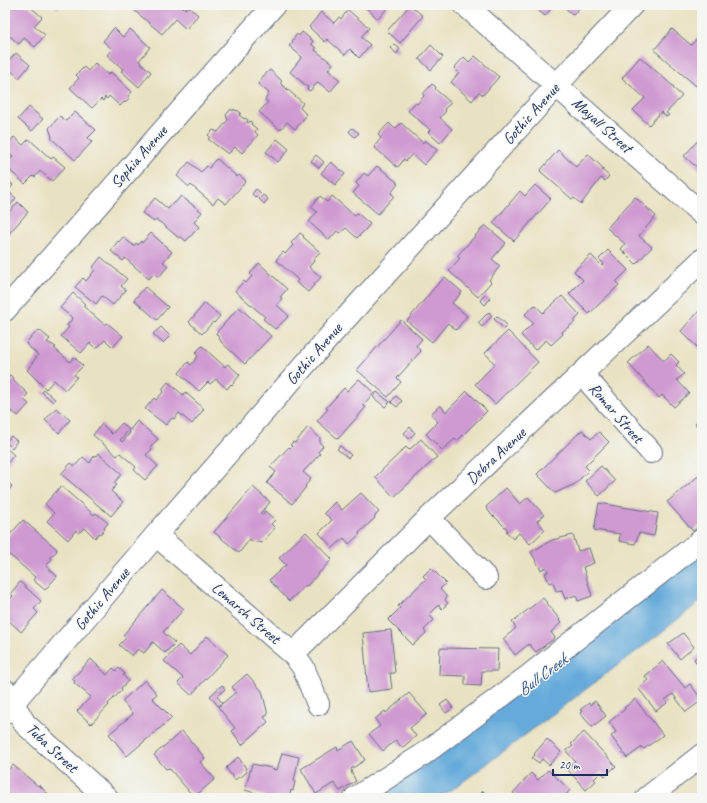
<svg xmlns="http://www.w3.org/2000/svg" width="707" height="803" viewBox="0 0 707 803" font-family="Caveat,sans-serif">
<rect width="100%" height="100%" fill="#f6f6f2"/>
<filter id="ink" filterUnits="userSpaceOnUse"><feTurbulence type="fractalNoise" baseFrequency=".025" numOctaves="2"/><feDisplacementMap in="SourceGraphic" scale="8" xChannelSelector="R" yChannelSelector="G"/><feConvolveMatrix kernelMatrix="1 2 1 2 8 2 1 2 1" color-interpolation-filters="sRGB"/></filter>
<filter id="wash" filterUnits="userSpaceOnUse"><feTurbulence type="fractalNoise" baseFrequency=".012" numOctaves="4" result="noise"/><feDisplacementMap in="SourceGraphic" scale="16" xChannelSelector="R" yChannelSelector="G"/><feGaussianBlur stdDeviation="0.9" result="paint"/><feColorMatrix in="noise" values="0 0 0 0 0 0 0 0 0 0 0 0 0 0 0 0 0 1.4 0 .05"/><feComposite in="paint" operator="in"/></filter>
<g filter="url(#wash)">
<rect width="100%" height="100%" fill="#e9e2c2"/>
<path fill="#65aada" stroke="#406c9c" d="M702,548V600L658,635L456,787L437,798H363Z"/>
<g id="blocks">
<path fill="#cf99d1" d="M16,5H28L42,17L34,26L45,35L35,47L24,38L19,44L5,32V11L7,13L12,6L14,8Z
M54,5H62L58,9Z
M128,5H181L185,9L188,6L198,15L186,29L175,19L162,34Z
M363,5H390L378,19Z
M410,5L423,16L400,43L387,31Z
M532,5H554L545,16Z
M562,5H582L573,15Z
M348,10L369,28L361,37L370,45L359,58L350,49L345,55L327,39L325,42L309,27L321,12L334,23L339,17L341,19Z
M114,28L123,37L130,29L150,47L139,61L151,72L139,87L121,71L123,69L107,55L112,49L103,41Z
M672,29L691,45L702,33V91L654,50Z
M302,32L313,41L311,44L316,48L315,50L333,64L328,70L340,80L330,92L318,82L310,91L307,89L308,87L290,72L302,57L289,46L293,42L292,41L297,34L299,36Z
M394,44L400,49L397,54L390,48Z
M431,45L443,57L431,70L419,59Z
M16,53L30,65L19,78L5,65Z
M475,56L499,77L483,95L479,92L472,101L451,82L459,73L454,68L464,57L469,62Z
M640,57L674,87L673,88L682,96L666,113L669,115L667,117L661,112L649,125L633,110L645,98L622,78Z
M95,63L108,75L111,72L132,92L128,96L130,97L125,103L124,102L120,106L109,96L107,99L105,97L103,101L101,99L92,108L70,88L79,78L76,75L84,67L88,71Z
M270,70L282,81L280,83L303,103L300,108L306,114L305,115L306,116L295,129L287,122L280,130L259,112L268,102L265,100L269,93L258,84L262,79L261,78Z
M432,84L436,87L435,89L451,103L444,109L446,111L440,118L452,129L440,143L428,132L430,130L427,127L408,111L415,103L417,104L424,96L423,94Z
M29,107L43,119L32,131L18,119Z
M231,109L233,111L234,109L236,111L237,110L241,113L239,115L244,119L245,118L248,120L247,122L248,123L250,121L252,123L251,124L257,129L255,132L258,135L242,153L235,147L228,154L208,139L210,137L208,135L213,130L218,132L228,120L226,115Z
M75,112L96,130L88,138L92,142L75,160L51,138L52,137L49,128L60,116L66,121Z
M389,123L395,129L401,123L423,143L425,140L437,150L424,165L412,154L406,161L404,159L399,166L397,167L374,147L381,138L378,135Z
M352,128L359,133L355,137L349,132Z
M702,136V170L701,171L684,156Z
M14,137L23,145L29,139L51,159L53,157L65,167L52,181L40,171L35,177L33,176L25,184L5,166L13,157L5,151V147Z
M277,139L289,149L278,162L266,152Z
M558,150L576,167L588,154L604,169L602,170L609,176L605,181L601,178L581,204L574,198L572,199L540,171Z
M316,155L324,162L319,168L311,161Z
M217,159L237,177L239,175L246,181L226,204L218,198L213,204L191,185L189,187L177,176L189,162L201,172L207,166L209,168L211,166H210L215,160Z
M331,162L345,174L335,185L321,173Z
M377,166L389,175V176L397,182L396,183L398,184L391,193L394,196L378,214L353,193L359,186L356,183L364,173L368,176Z
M8,180L13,185L9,190L5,187V184Z
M535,185L551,199L514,241L493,223L520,191L525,196Z
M5,189L16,198L5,213Z
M256,189L261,193L256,198L252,194Z
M263,195L268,199L264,204L259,199Z
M181,196L202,212L194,222L199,227L186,241L181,237L179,238L161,223L156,220L154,222L142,213L155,198L168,209L174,202L175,203Z
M320,196L327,202L332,196L355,216L357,213L370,224L365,230L357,238L346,228L340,233L337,231L329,240L309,222L317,212L311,207Z
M635,197L656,216L639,236L652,247L636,264L621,249L625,244L607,228Z
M18,202L28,212L5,238V216Z
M485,225L506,243L492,259L500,266L489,280L491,282L478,297L449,271L460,258L457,256Z
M151,233L172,252L163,262L168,266L159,277L154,273L149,279L125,258L123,261L111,251L118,241L119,242L123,237L134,246L136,243L138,245L141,241L142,243Z
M300,233L304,236L303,237L320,252L313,259L314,261L309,267L321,277L308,292L296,282L298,280L276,260L283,252L285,254L293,245L291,243Z
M608,250L628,270L616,282L619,285L589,314L569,294L583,280L574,271L591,255L602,266L604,264L599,259Z
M101,257L127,279L121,286L126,290L113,305L102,296L96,304L75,287L83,278L86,281L95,270L93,267Z
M259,263L287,289L280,297L282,298L277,305L289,316L275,329L263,319L265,317L235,291L244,281L246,283L252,276L250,274Z
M445,277L462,292L452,303L467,316L456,330L448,323L432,342L407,321L435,287Z
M145,287L168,307L157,320L134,300Z
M73,293L85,304L83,306L105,325L107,323L123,336L113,347L105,340L96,349L90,343L81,353L61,336L69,327L67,325L73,318L60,308Z
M485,295L490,299L485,305L480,300Z
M562,296L580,315L574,321L575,322L562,332L563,334L551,345L546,340L535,350L521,335L533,323L525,314L535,305L543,313Z
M205,303L220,316L214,323L213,322L202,334L189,322Z
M239,307L271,336L245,364L222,343L216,333Z
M699,311L701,313L702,311V352L681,331Z
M489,312L492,316L482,327L478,323Z
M497,316L507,325L504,329L494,319Z
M401,320L422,339L416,346L421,351L397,378L401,382L388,397L357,370Z
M161,327L170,336L163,343L153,334Z
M39,330L50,339L47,342L56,347L54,348L70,362L74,357L83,366L74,375L77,377L65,390L54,380L46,389L27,370L38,355L26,344L29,339Z
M508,331L538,362L495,404L475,384L495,364L485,353Z
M648,344L664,361L671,354L679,362L676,365L684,374L677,380L689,393L674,407L662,395L659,398L628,363Z
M202,346L225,367L228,364L240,375L232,385L231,384L227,389L216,379L210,384L208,382L199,391L179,373L188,362L191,365L198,356L195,353Z
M5,373L9,377L10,375L13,378L12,379L28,394L23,399L29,404L18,416L12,411L5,419Z
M359,379L374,393L363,405L366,407L338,439L317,421L328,409L326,408L344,388L347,391Z
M168,382L183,395L185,392L204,409L192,424L179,413L174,419L172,418L166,425L145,409L154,398L156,400L164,391L162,389Z
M44,390L55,399L53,402L42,392Z
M467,391L487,411L457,441L455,439L442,450L426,434L438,422L431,414L440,405L446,412Z
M377,392L390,402L385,407L373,397Z
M396,396L402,401L397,407L391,402Z
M702,405V417L697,407Z
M56,408L70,420L59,433L45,420Z
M702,419V432H700L695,423Z
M137,421L158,439L150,447L152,449L146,455L158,466L145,480L134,470L136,467L120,453L117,456L93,435L102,424L112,434L122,423L129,430L120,440L122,442L130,433L129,431Z
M308,427L320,438V443L323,446L318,452L320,454L303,472L311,479L305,486L306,487L292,504L267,483L276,472L270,467L289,447L290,448L292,446L290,445L293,442L295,443Z
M410,427L415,433L409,439L404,433Z
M582,430L591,439L599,432L609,442L585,466L589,470L575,484L555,493L537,474Z
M11,436L17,441L12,448L6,442Z
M421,439L437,457L394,497L375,477L406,447L409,450Z
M340,446L351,455L348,458L337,449Z
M5,447L14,455L5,466Z
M98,453L122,474L114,483L117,485L111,491L123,502L111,516L61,474L71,463L75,466L83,457L90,463L94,456H96Z
M601,466L615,481L599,496L585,481Z
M702,473V524L693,531L667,502Z
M6,481L12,486L8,491L5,489Z
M61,486L94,515L96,513L108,523L104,528L105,529L100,534L99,533L95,538L85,528L78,533L76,530L68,540L47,521L54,513L45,504Z
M253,487L270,502L260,514L262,516L265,511L275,520L271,524L275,528L262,543L252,541L250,539L239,553L214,532Z
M506,488L520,504L528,497L544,515L537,521L545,530L530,544L519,533L513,539L506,531L508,530L494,516L493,517L486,507Z
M361,493L379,512L374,517L375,518L359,533L360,534L349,544L344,538L333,548L319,533L332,520L324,513L335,502L342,510Z
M599,503L658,513L654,536L639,533L635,544L619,541L620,534L594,530Z
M23,520L57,549L56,550L57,551L50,557L52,559L46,566L57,576L45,590L33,580L35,577L5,551V540Z
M306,532L332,559L307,586L306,585L289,601L269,580L286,565L279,558Z
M573,535L578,551L589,548L594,563L583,567L592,596L578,601L576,595L565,599L562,590L556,591L553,582L549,583L545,573L548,572L546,567L541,570L531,552L552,540Z
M431,568L446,583L440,589L447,597L445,600L448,603L442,609L439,605L429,615L434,620L424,630L426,633L413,645L388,620L400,608L398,606L426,579L423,576Z
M20,582L41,601L34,609L38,613L21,632L5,617V604L13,596L11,593Z
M162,590L184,609L163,632L175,643L165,653L153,642L144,653L138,649L132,656L119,645L126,638L123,635Z
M543,598L560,620L559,621L561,623L551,632L555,638L536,652L529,644L515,655L503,639L516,628L512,622Z
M391,630L395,673H390L392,689L368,692L363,633Z
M683,633L694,647L680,659L668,644Z
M207,636L228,655L191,695L178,683L183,678L164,661L179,645L190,655Z
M440,648L498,649L497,671H482L481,686L465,685V676L439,675Z
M702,653V671L694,659Z
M91,659L107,675L113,668L116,671L119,668L125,674L123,675L128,681L121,688L122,690L108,704L109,705L91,724L77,711L91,697L74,683L75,681L72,679Z
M663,661L685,688L690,684L702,700L686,712L673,694L665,700L667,703L656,711L638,688L648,680L645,676Z
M247,674L262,691L268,715L264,717L268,722L242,745L232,731L235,728L218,707L236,692L232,687Z
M145,680L157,694L152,698L172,718L127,756L109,734L133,714L122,701Z
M222,685L225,689L217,696L222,703L218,706L210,696Z
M409,693L427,714L410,728L416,736L402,748L396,740L383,751L369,734L380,726L375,719L385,711L386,713Z
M635,699L663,735L644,749L642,747L627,758L611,736L616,732L609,722L625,709L624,708Z
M447,700L453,708L446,713L440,705Z
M595,701L606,716L592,727L580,713L582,711L580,710L589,703L590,705Z
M182,731L205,758L200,762L215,779L194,797L169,768L166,769L154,755Z
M584,732L616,766L605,776L601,772L594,779L596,781L586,790L567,769L575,761L566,751L573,746L571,744Z
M547,739L561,752L549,765L542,759L539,763L532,758L535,755L534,754Z
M353,741L365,760L351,769L352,771L351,772L356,781L340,791L334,783L316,794L301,769L337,747L338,750Z
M282,753L299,757L294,781H295L293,791L291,790L289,798H266L265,796L245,790L252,764L272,768L271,769L277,770Z
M238,757L246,768L245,770L247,772L241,777L240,776L235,780L226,768Z
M13,765L38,786L39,785L52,798H11L5,793V774Z
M548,770L570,790L563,798H519L513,793L531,773L538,780Z
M483,791L491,798H477Z"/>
</g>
</g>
<g filter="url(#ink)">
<use href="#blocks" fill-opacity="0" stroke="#636e81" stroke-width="1"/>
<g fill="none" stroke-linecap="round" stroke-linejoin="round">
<defs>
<path id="minor" d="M465,5L702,214
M5,310L274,5
M582,374L651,452
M429,518L486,578
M156,535L293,654L303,667L318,704
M293,654L429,518L702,260
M6,691L25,724L107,798
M5,712L156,535L337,328L575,65L632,5
M355,798L421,756L531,674L702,540
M647,798L702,755"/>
</defs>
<use href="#minor" stroke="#636e81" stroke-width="24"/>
<use href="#minor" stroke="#fff" stroke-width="22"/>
</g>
</g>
<g text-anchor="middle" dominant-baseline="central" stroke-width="3" stroke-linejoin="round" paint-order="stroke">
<g font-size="16" fill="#1b2f5e" stroke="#f6f6f2">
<text transform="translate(531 114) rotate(-48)">Gothic Avenue</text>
<text transform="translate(602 125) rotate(42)">Mayall Street</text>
<text transform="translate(139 157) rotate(-49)">Sophia Avenue</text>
<text transform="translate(314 354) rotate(-49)">Gothic Avenue</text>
<text transform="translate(616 413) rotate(49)">Romar Street</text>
<text transform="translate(496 456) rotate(-43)">Debra Avenue</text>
<text transform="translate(102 599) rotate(-50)">Gothic Avenue</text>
<text transform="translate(246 613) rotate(41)">Lemarsh Street</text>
<text transform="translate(52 748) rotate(43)">Tuba Street</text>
</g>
<g font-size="17" font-style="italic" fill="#355a89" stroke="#f6f6f2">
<text transform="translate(542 675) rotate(-37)">Bull Creek</text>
</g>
</g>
<rect width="707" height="803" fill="none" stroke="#f6f6f2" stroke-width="20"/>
<path d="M553 769v6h54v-6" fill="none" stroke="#1b2f5e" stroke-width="2"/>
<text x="559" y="769" font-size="12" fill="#1b2f5e" stroke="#f6f6f2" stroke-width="3" paint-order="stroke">20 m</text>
</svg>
